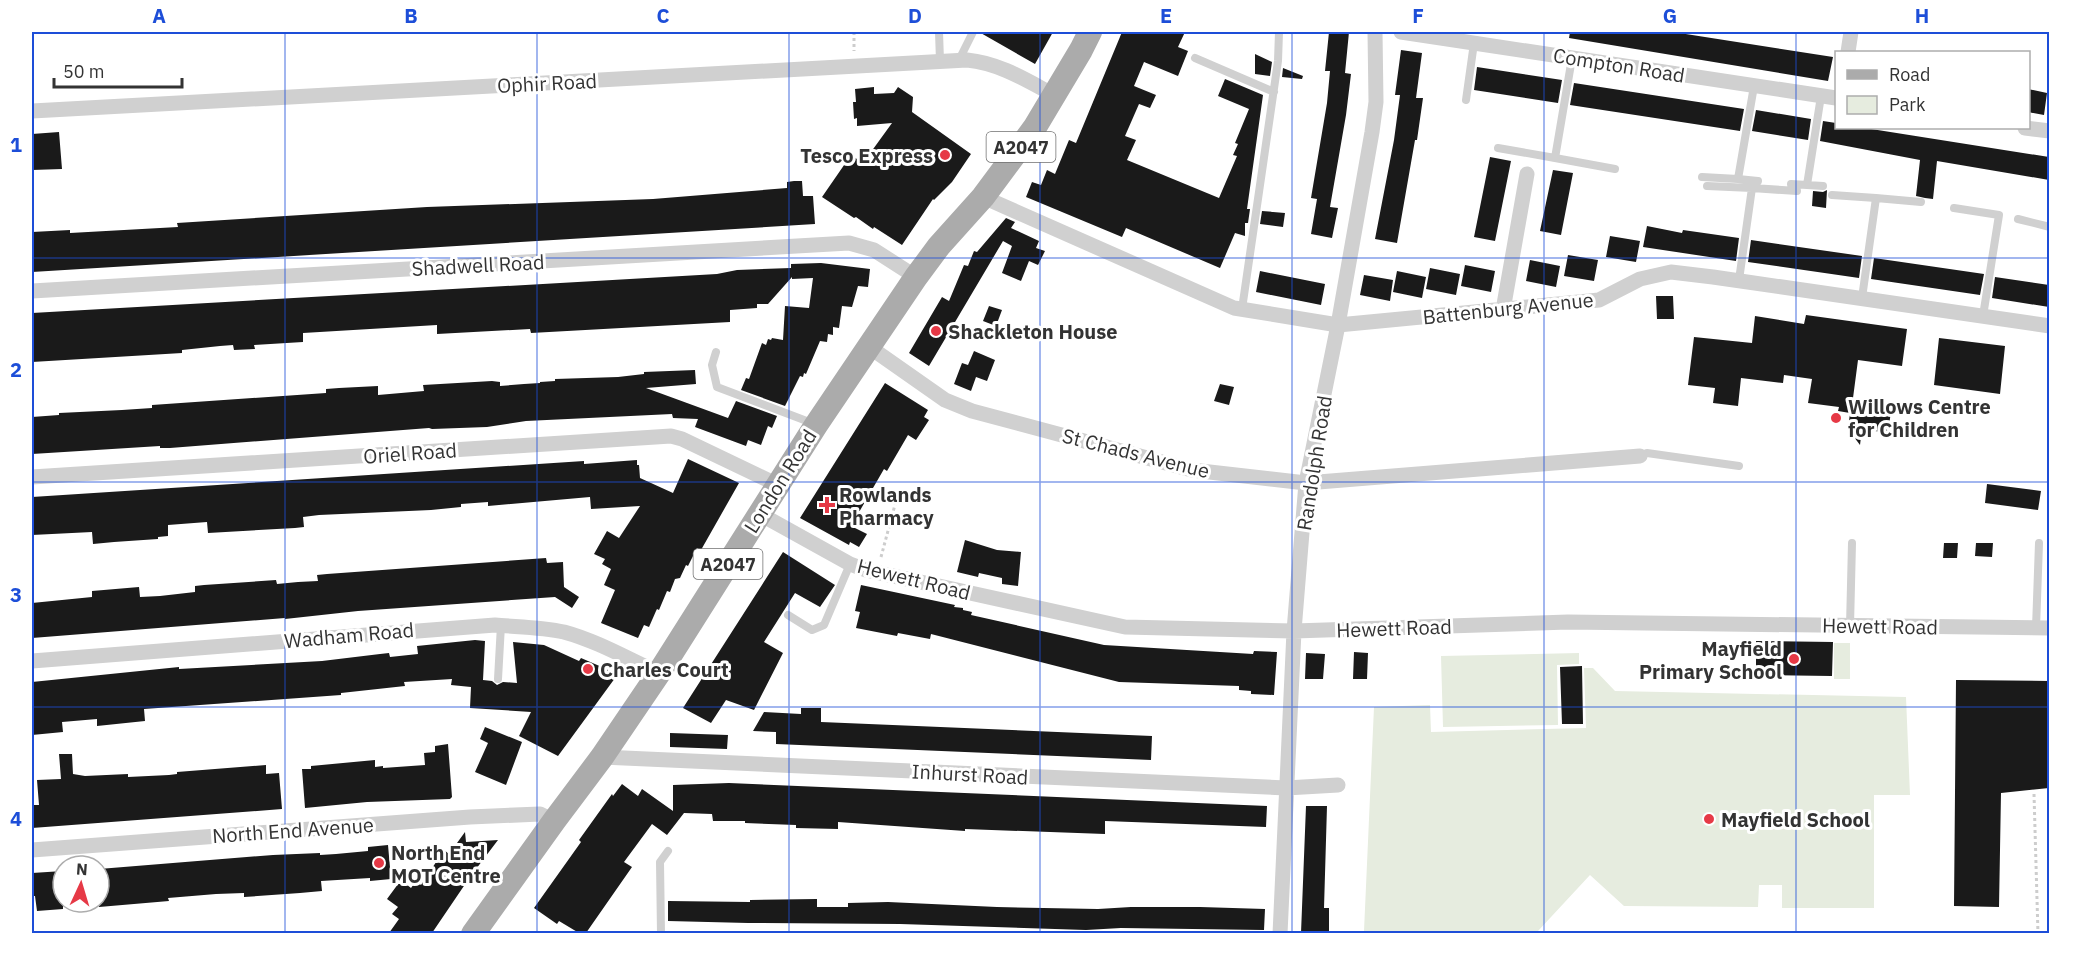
<svg xmlns="http://www.w3.org/2000/svg" width="2081" height="965" viewBox="0 0 2081 965" font-family="'IBM Plex Sans',sans-serif">
<rect width="100%" height="100%" fill="#fff"/>
<path fill="#e6ecdf" d="M1834,643H1850V679H1834Z
M1579,653V664L1557,665L1558,725L1443,727L1441,656Z
M1584,668H1593L1615,691L1906,697L1910,795H1874V908H1782V885H1759L1758,907L1624,906L1590,875L1538,931H1364L1374,707L1430,705L1431,732L1586,728Z"/>
<path fill="#1a1a1a" d="M979,32H1053L1035,64Z
M1122,32H1185L1178,47L1188,51L1178,76L1144,62L1134,86L1156,95L1150,108L1139,104L1125,136L1136,140L1127,160L1219,198L1237,156L1233,155L1238,144L1235,143L1249,109L1218,96L1225,79L1263,95L1247,209H1250L1248,223H1245V236L1235,233L1220,268L1126,228L1122,237L1026,197L1032,182L1041,185L1047,170L1055,174L1069,140L1076,143Z
M1329,32H1349L1345,73L1351,74L1346,115L1330,207L1338,208L1332,238L1311,234L1317,199L1311,198L1327,103L1330,71H1325Z
M1570,32H1673L1833,57L1828,81L1569,38Z
M1401,50L1422,53L1416,98H1423L1417,140H1415L1397,243L1375,239L1394,140L1400,95H1395Z
M1255,54L1272,62L1270,76L1255,74Z
M1477,67L1562,80L1558,103L1474,90Z
M1283,68L1303,76L1302,79L1282,77Z
M1574,83L1744,109L1740,131L1570,105Z
M874,87V94L894,93L898,87L913,97L912,112L971,154L952,182L934,200L933,199L902,245L874,227L873,229L856,217L854,218L822,197L851,155L863,163L892,123L857,126V118L854,119L853,102H856L855,89Z
M2028,89L2047,93L2044,115L2028,112Z
M1756,110L1811,119L1808,140L1752,131Z
M1823,121L1836,123V128H1865L2049,157V180L1937,161L1933,199L1925,198L1916,196L1920,160L1820,141Z
M59,132L62,169L32,170V134Z
M1490,157L1511,161L1495,241L1474,237Z
M1553,170L1573,173L1561,235L1540,231Z
M794,181H802L803,196H813L815,224L32,272V232L70,230V233L178,227L177,223L427,207L653,199L787,188V182Z
M1827,190L1826,208L1812,206L1813,191L1823,192Z
M1262,211L1285,213L1283,227L1260,224Z
M1006,218L1015,222L1011,228L1039,241L1036,248L1045,251L1038,265L1029,261L1021,281L1002,273L1012,246L1003,241L929,366L909,353L942,297L949,301L964,265L968,266L974,251L977,252Z
M1647,226L1682,233L1683,230L1739,238L1736,261L1643,247Z
M1610,236L1640,241L1636,262L1606,257Z
M1751,240L1862,256L1859,278L1748,262Z
M1568,255L1598,260L1594,281L1564,276Z
M1874,258L1984,274L1980,295L1871,279Z
M1530,260L1560,266L1556,287L1526,281Z
M821,263L870,269L868,287L858,286L852,307L842,306L839,328L833,327V335L828,334L827,342L820,341L806,374L804,373L803,377L800,376L785,406L741,390L746,378L749,379L762,343L766,345L768,339L771,340L772,338L783,340L785,306L809,308L813,278L792,279V277L768,304H757V308L730,310V322L531,333L530,329L437,334V325L303,333V342L254,345L255,349L234,350L233,345L220,346L182,350V353L32,362V313L717,274L737,270L791,268V264Z
M1465,265L1495,271L1491,292L1461,286Z
M1430,268L1460,274L1456,295L1426,289Z
M1260,271L1325,284L1321,305L1256,292Z
M1397,271L1426,277L1422,298L1393,292Z
M1364,275L1393,280L1390,301L1360,295Z
M1995,277L2049,285V307L1992,298Z
M1656,296H1673L1674,319H1657Z
M989,306L1002,310L996,326L983,321Z
M1806,315L1907,329L1902,366L1858,360L1853,398L1892,404L1888,433L1862,429L1860,445L1848,429L1850,413L1838,411L1839,407L1808,403L1812,379L1784,375L1783,383L1741,378L1738,406L1713,403L1715,388L1688,385L1694,337L1752,343L1755,316L1804,324Z
M1939,338L2005,346L2000,394L1934,385Z
M974,351L995,360L987,381L976,377L971,391L954,384L962,363L968,365Z
M695,370L696,384L646,388L728,418L736,401L777,416L772,428L768,426L761,445L748,440L746,446L695,427L698,419L673,418L672,414L526,421L487,427L432,429L429,428L170,448H160V446L32,454V417L59,415V413L122,410L152,408V405L326,393V389L339,388L378,386V395L424,391L423,385L492,381L500,382V386L524,384L540,383V382L555,381V379L618,377L644,374V372Z
M885,383L928,410L924,417L929,420L916,440L908,435L887,471L884,469L851,526L867,534L859,547L850,542L849,545L800,518Z
M1220,384L1234,387L1229,405L1214,401Z
M688,459L739,483L701,550L697,548L688,566L686,565L680,578L675,579L670,592L667,591L659,610L657,609L656,611L649,627L644,625L638,638L601,623L615,590L604,585L611,569L602,564L605,559L594,554L607,531L619,538L640,506L591,509L590,497L488,506V502L461,504V507L431,510L319,515L303,517L304,527L295,528L208,533L207,522L168,525V536L158,537V539L114,542L93,544L92,532L32,535V497L584,461V464L637,460V465H639L640,478L673,493Z
M1987,484L2041,491L2038,510L1985,503Z
M965,540L997,550L1021,552L1018,586L1002,584V578L979,573L978,577L957,572Z
M1944,543H1958L1957,558H1943Z
M1976,543H1993L1992,557L1975,556Z
M783,552L835,585L820,607L795,593L764,642L783,653L754,710L726,700L711,723L683,708Z
M546,558L547,563L563,562L564,587L579,597L572,608L555,597L358,611L285,619V618L32,638V603L92,597V591L139,587L140,597L160,596L195,592V586L204,585L276,580L277,584L298,582L318,581L317,575L327,574Z
M861,585L955,605L954,607L963,608V610L972,612L971,615L1104,645L1253,654L1254,651L1277,652L1274,695L1251,694V691L1239,690V686L1119,682L931,634L930,639L898,633L897,636L856,628L860,612L855,611Z
M475,640L485,641L483,680L492,681L497,685L503,682L517,683L513,642L544,645L579,661L581,658L618,674L558,756L519,736L531,712L470,708L471,687L451,685L452,679L404,682L405,686L341,693V695L144,709L145,721L97,726V719L62,722L63,732L32,735V682L179,667V669L322,661L380,654L389,653L390,657L418,654L417,646Z
M1756,641L1833,642L1832,676L1756,675Z
M1354,652L1368,653L1367,679H1353Z
M1306,653L1325,654L1323,679H1305Z
M1582,666L1583,724H1562L1560,667Z
M1956,680L2049,681V788L2001,793L1999,907L1954,906Z
M801,708H821V722L1152,736L1151,760L776,744V732L753,731L764,712L801,714Z
M485,727L522,742L506,785L475,772L488,743L480,739Z
M670,733L728,735L727,749L670,747Z
M448,744L452,797L450,799L367,802L305,808L302,769H311V766L375,760V767L383,766V768L425,765L424,753L435,752V746Z
M59,754H72L73,774L85,776L128,774V777L169,775L177,774V772L266,765V774L279,773L282,809L32,828V805H39L37,780L61,779Z
M729,783L1267,806L1266,827L1105,821V834L965,829V831L838,822V829L796,828V825L745,823V821H713L712,814L684,813L667,835L652,824L624,862L632,867L586,933H579L559,921L557,924L534,908L581,842L579,840L612,794L613,796L622,784L638,796L642,789L673,811V785Z
M1306,806H1327L1324,908H1329V933H1301Z
M465,832L466,842L498,840L470,877L432,933H389L399,919L392,914L398,907L387,899L401,880L411,888L416,881L421,885L444,850L449,854Z
M388,845L391,879L370,881V878L321,881L322,891L300,893L244,897V893L216,894L168,898L169,901L99,907V869L273,855L320,853V855L336,854L368,851V847Z
M63,871V909L37,911L35,896H32V873Z
M817,899V907H848V903L888,902L997,907L1098,909L1131,907H1200L1265,909L1264,930L1121,928L1086,930L900,924L748,923L668,921V901L750,902V900Z"/>
<g fill="none" stroke-linecap="round" stroke-linejoin="round">
<path stroke="#cdcdcd" stroke-width="3" stroke-dasharray="3 3" stroke-linecap="butt" d="M854,32V51
M881,557L896,501
M2034,794L2038,934"/>
<path stroke="#d0d0d0" stroke-width="8" d="M939,32L940,61
M1195,58L1274,92
M959,60L973,32
M1754,86L1738,179L1758,181
M1466,100L1474,43
M1498,148L1555,158L1572,58
M1555,158L1615,169
M1702,177L1738,179
M1791,184L1823,186
M1807,185L1821,96
M1707,186L1752,188
M1832,195L1876,198
M1954,208L1999,215L1983,316
M2018,219L2050,227
M1739,280L1752,188L1797,191
M1862,298L1876,198L1921,202
M1242,309L1278,61L1279,32
M716,352L712,365L717,387L812,423
M1640,456L1647,453L1739,466
M788,615L812,630L824,625L850,564
M1850,626L1852,543
M2036,628L2039,543
M498,679L501,625
M661,934L660,862L668,851"/>
<path stroke="#d0d0d0" stroke-width="15" d="M1401,32L1836,98
M1848,52L1851,32
M32,111L967,60C999,63 1026,80 1054,95
M2025,128L2050,131
M983,197L1234,308L1338,325L1599,300L1640,279L1671,272L1713,277L2050,326
M32,291L849,243L874,250L916,277
M1503,310L1527,174
M868,346L945,400L972,411L1192,470L1306,483L1640,456
M32,477L671,436L682,439L778,485
M760,514L850,564L866,570L1125,627L1294,631L1568,622L2050,628
M32,661L495,625C518,627 542,627 564,632C597,641 628,659 659,673
M602,757L1286,788L1338,785
M32,850L470,817L540,814L554,821
M1280,934L1294,631L1306,483L1338,325L1372,132L1376,102L1375,32"/>
<path stroke="#ababab" stroke-width="24" d="M473,934L554,821L602,757L659,673L816,425L916,277L939,246L983,197L1035,127L1081,50L1090,32"/>
</g>
<path fill="none" stroke="#1d4ed8" stroke-width="1.5" stroke-opacity="0.55" d="M285,32V934M537,32V934M789,32V934M1040,32V934M1292,32V934M1544,32V934M1796,32V934M32,258H2050M32,482H2050M32,707H2050"/>
<g fill="#e63946" stroke="#fff" stroke-width="2">
<circle cx="945" cy="155" r="6"/>
<circle cx="936" cy="331" r="6"/>
<circle cx="1836" cy="418" r="6"/>
<path d="M824 496h6v6h6v6h-6v6h-6v-6h-6v-6h6z"/>
<circle cx="1794" cy="659" r="6"/>
<circle cx="588" cy="669" r="6"/>
<circle cx="1709" cy="819" r="6"/>
<circle cx="379" cy="863" r="6"/>
</g>
<g text-anchor="middle" dominant-baseline="central" stroke-width="6" stroke-linejoin="round" paint-order="stroke">
<g fill="#fff" stroke="#707070" stroke-width="1.5">
<rect x="986.5" y="132" width="69" height="30" rx="4.5"/>
<rect x="693.5" y="549" width="69" height="30" rx="4.5"/>
</g>
<g font-size="18" font-weight="bold" fill="#333">
<text x="1021" y="147">A2047</text>
<text x="728" y="564">A2047</text>
</g>
<g font-size="20" fill="#333" stroke="#fff">
<text transform="translate(1619 65) rotate(9)">Compton Road</text>
<text transform="translate(547 83) rotate(-3)">Ophir Road</text>
<text transform="translate(478 265) rotate(-3)">Shadwell Road</text>
<text transform="translate(1508 308) rotate(-6)">Battenburg Avenue</text>
<text transform="translate(410 453) rotate(-4)">Oriel Road</text>
<text transform="translate(1136 453) rotate(14)">St Chads Avenue</text>
<text transform="translate(1314 463) rotate(-81)">Randolph Road</text>
<text transform="translate(780 481) rotate(-58)">London Road</text>
<text transform="translate(914 579) rotate(14)">Hewett Road</text>
<text transform="translate(1880 626) rotate(1)">Hewett Road</text>
<text transform="translate(1394 628) rotate(-2)">Hewett Road</text>
<text transform="translate(349 635) rotate(-5)">Wadham Road</text>
<text transform="translate(970 774) rotate(3)">Inhurst Road</text>
<text transform="translate(293 830) rotate(-4)">North End Avenue</text>
</g>
<g font-size="20" font-weight="bold" fill="#333" stroke="#fff" text-anchor="start">
<text x="933" y="155" text-anchor="end">Tesco Express</text>
<text x="948" y="331">Shackleton House</text>
<text x="1848" y="406">Willows Centre<tspan x="1848" dy="23">for Children</tspan></text>
<text x="839" y="494">Rowlands<tspan x="839" dy="23">Pharmacy</tspan></text>
<text x="1782" y="648" text-anchor="end">Mayfield<tspan x="1782" dy="23">Primary School</tspan></text>
<text x="600" y="669">Charles Court</text>
<text x="1721" y="819">Mayfield School</text>
<text x="391" y="852">North End<tspan x="391" dy="23">MOT Centre</tspan></text>
</g>
</g>
<rect width="2081" height="965" fill="none" stroke="#ffffff" stroke-width="66"/>
<rect x="1835" y="51" width="195" height="78" fill="#ffffff" stroke="#adadad" stroke-width="1.5"/>
<rect x="1847" y="70" width="30" height="9" fill="#ababab" stroke="#adadad" stroke-width="1.5"/>
<text x="1889" y="81" font-size="18" fill="#333333">Road</text>
<rect x="1847" y="96" width="30" height="18" fill="#e6ecdf" stroke="#adadad" stroke-width="1.5"/>
<text x="1889" y="111" font-size="18" fill="#333333">Park</text>
<g transform="translate(81 884) rotate(4)"><circle r="28" fill="#ffffff" stroke="#adadad" stroke-width="1.5"/>
<path d="M0-4.5L10 22L0 15L-10 22Z" fill="#e63946"/>
<text y="-9" font-size="16" font-weight="bold" text-anchor="middle" fill="#333333">N</text>
</g>
<path d="M54 78v9h128v-9" fill="none" stroke="#333333" stroke-width="3"/>
<text x="63" y="78" font-size="18" fill="#333333" stroke="#ffffff" stroke-width="4.5" paint-order="stroke">50 m</text>
<rect x="33" y="33" width="2015" height="899" fill="none" stroke="#1d4ed8" stroke-width="2"/>
<g font-size="20" text-anchor="middle" font-weight="bold" fill="#1d4ed8">
<text x="159" y="23">A</text>
<text x="411" y="23">B</text>
<text x="663" y="23">C</text>
<text x="915" y="23">D</text>
<text x="1166" y="23">E</text>
<text x="1418" y="23">F</text>
<text x="1670" y="23">G</text>
<text x="1922" y="23">H</text>
<text x="16" y="152">1</text>
<text x="16" y="377">2</text>
<text x="16" y="602">3</text>
<text x="16" y="826">4</text>
</g>
</svg>
